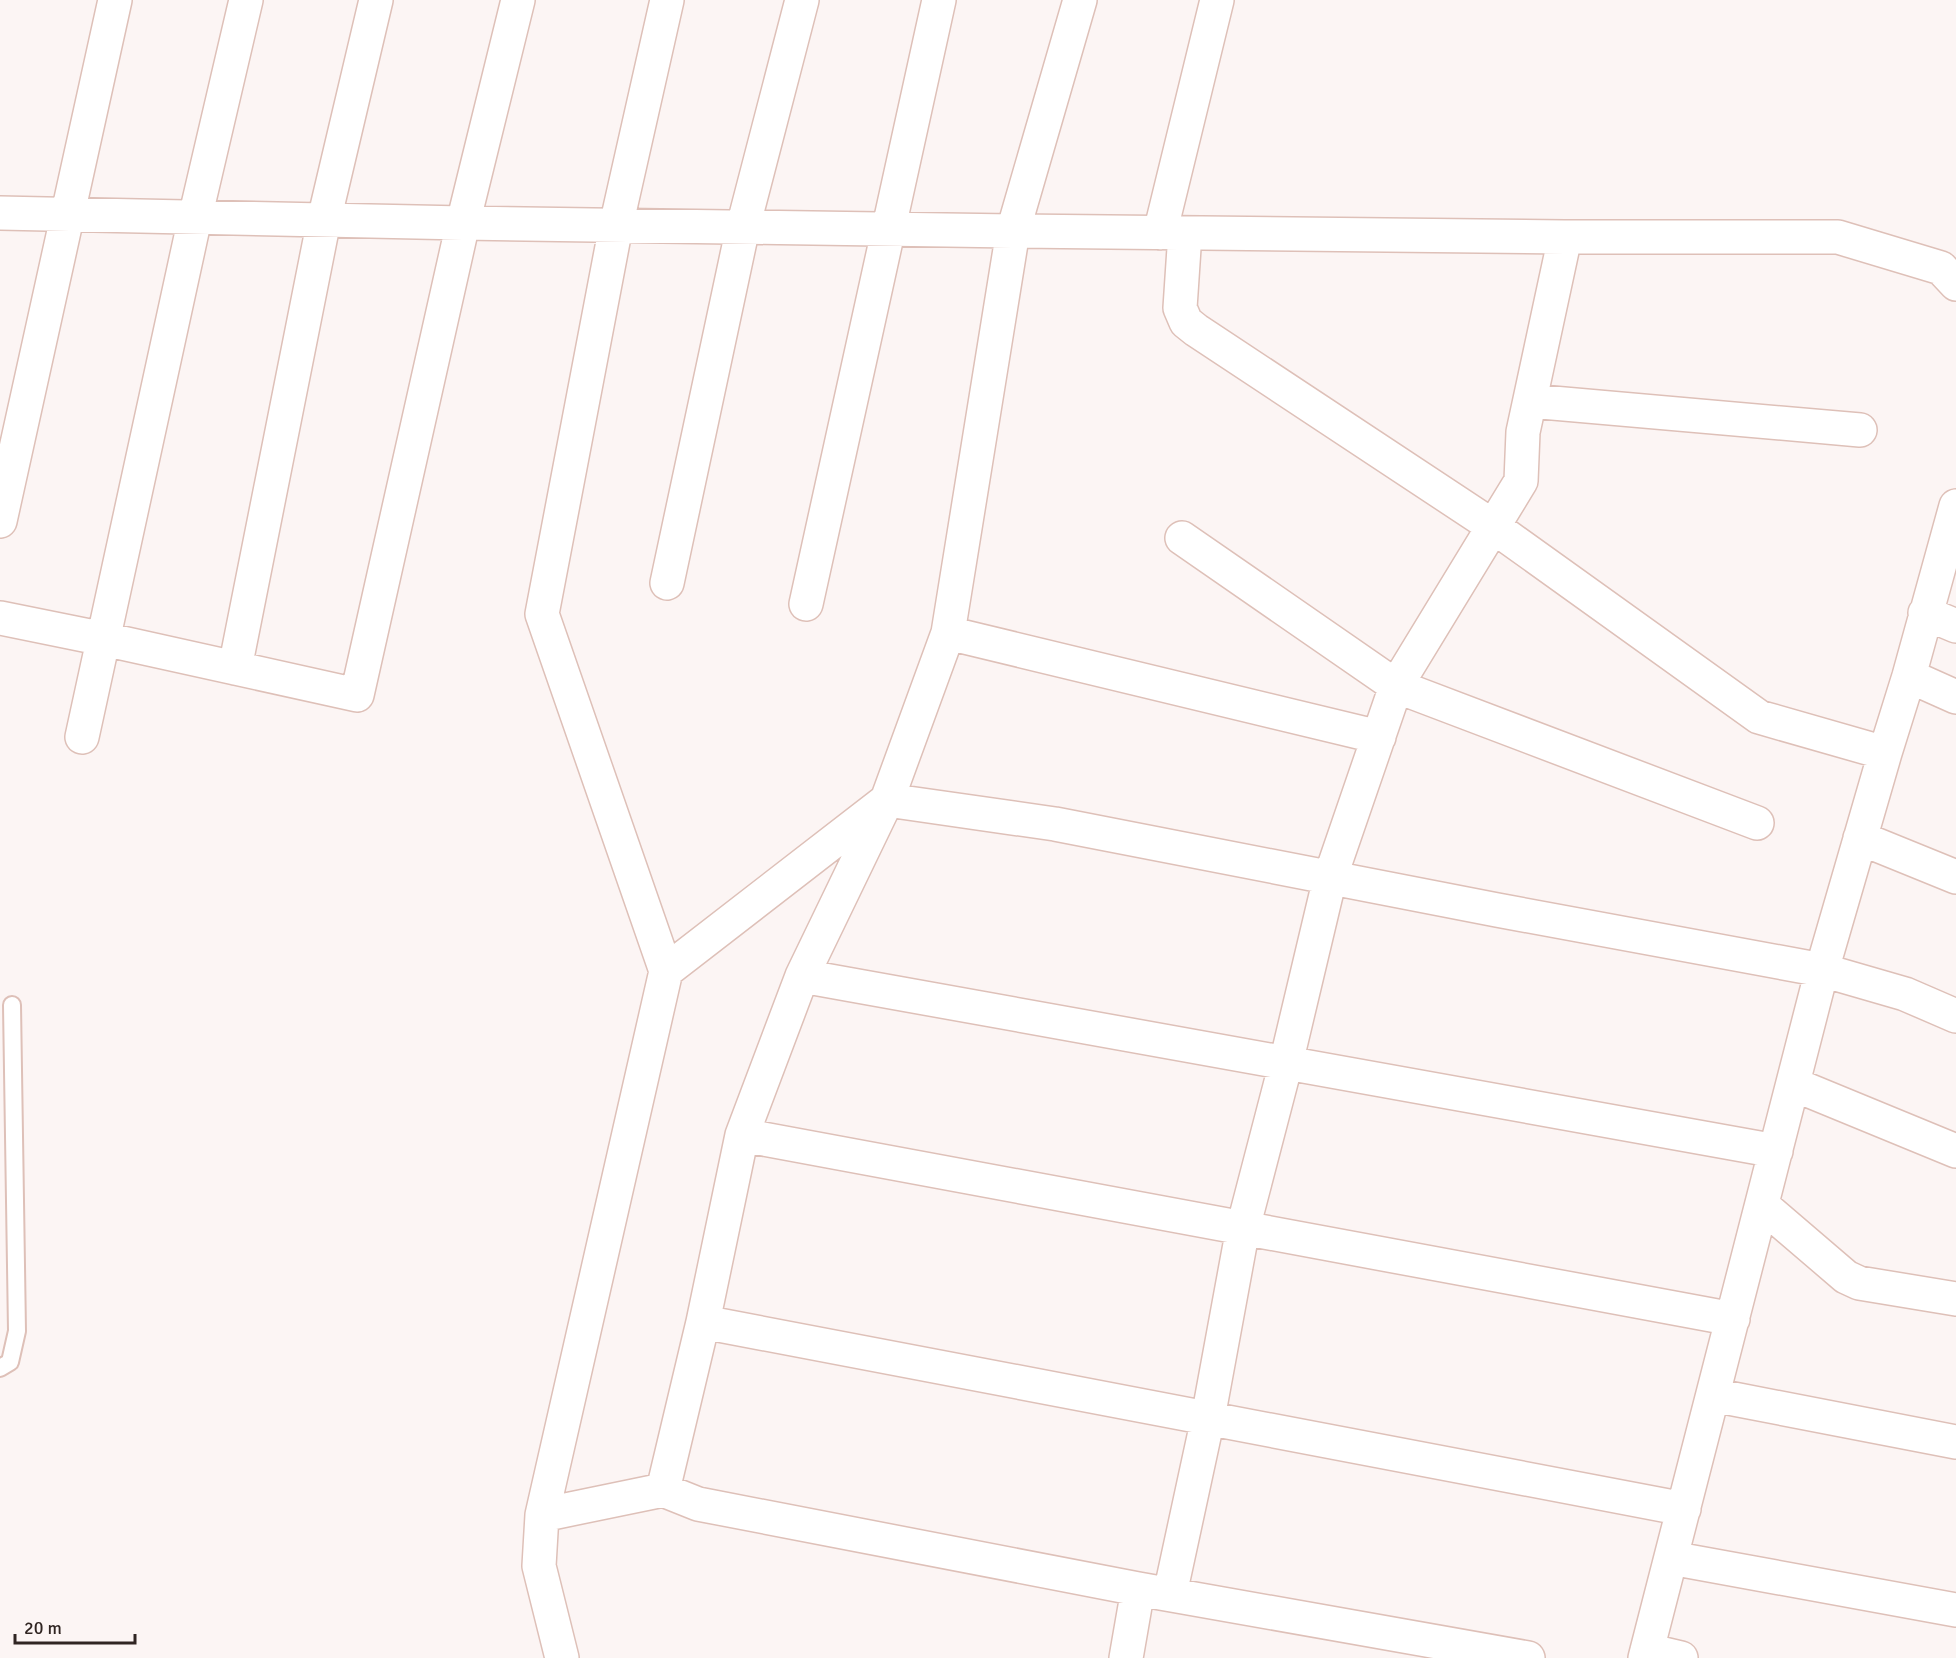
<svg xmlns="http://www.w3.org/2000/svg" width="1956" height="1658" viewBox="0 0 1956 1658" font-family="Signika,sans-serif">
<rect width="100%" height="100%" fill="#fcf5f4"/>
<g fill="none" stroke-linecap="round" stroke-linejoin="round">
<defs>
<path id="lane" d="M0,1368L10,1362L17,1331L12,1005"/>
<path id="street" d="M667,0L616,226L542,614L666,971L887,800L1055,824L1497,910L1822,970L1905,994L1956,1016
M0,213L463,223L1013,231L1565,237H1838L1941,268L1956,284
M1160,233L1217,0
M1185,233L1180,308L1186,322L1196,330L1494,527L1759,717L1885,753
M1530,401L1860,430
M0,521L115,0
M1182,538L1396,686L1757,823
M667,583L743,227L802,0
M806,604L939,0
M1925,613L1956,626
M0,618L104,639L357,695L463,223L518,0
M948,633L1379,737
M235,668L324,220L376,0
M1909,676L1956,697
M82,737L195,218L246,0
M1860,838L1956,877
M802,976L1776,1151
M1793,1084L1956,1151
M742,1135L1733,1319
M1762,1205L1846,1277L1859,1283L1956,1299
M703,1322L1684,1509
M1713,1395L1956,1442
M663,1490L703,1322L742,1135L802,976L887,800L948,633L1013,231L1080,0
M542,1515L666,971
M1671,1558L1956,1610
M1170,1594L1208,1418L1243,1228L1286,1063L1330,878L1396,686L1521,481L1523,432L1565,237
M1647,1650L1681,1658
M562,1658L539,1566L542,1515L663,1490L698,1504L1138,1589L1528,1658
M1126,1658L1138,1589
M1645,1658L1822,970L1885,753L1909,676L1956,506"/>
</defs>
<use href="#lane" stroke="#dec0b8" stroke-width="20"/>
<use href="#street" stroke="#dec0b8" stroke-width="36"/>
<use href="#lane" stroke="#fff" stroke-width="16"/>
<use href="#street" stroke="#fff" stroke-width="33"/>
</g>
<path d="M15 1634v9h120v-9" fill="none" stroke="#302522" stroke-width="3"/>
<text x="24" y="1634" font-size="18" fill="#302522" stroke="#fcf5f4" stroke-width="4.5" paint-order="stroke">20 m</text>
</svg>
